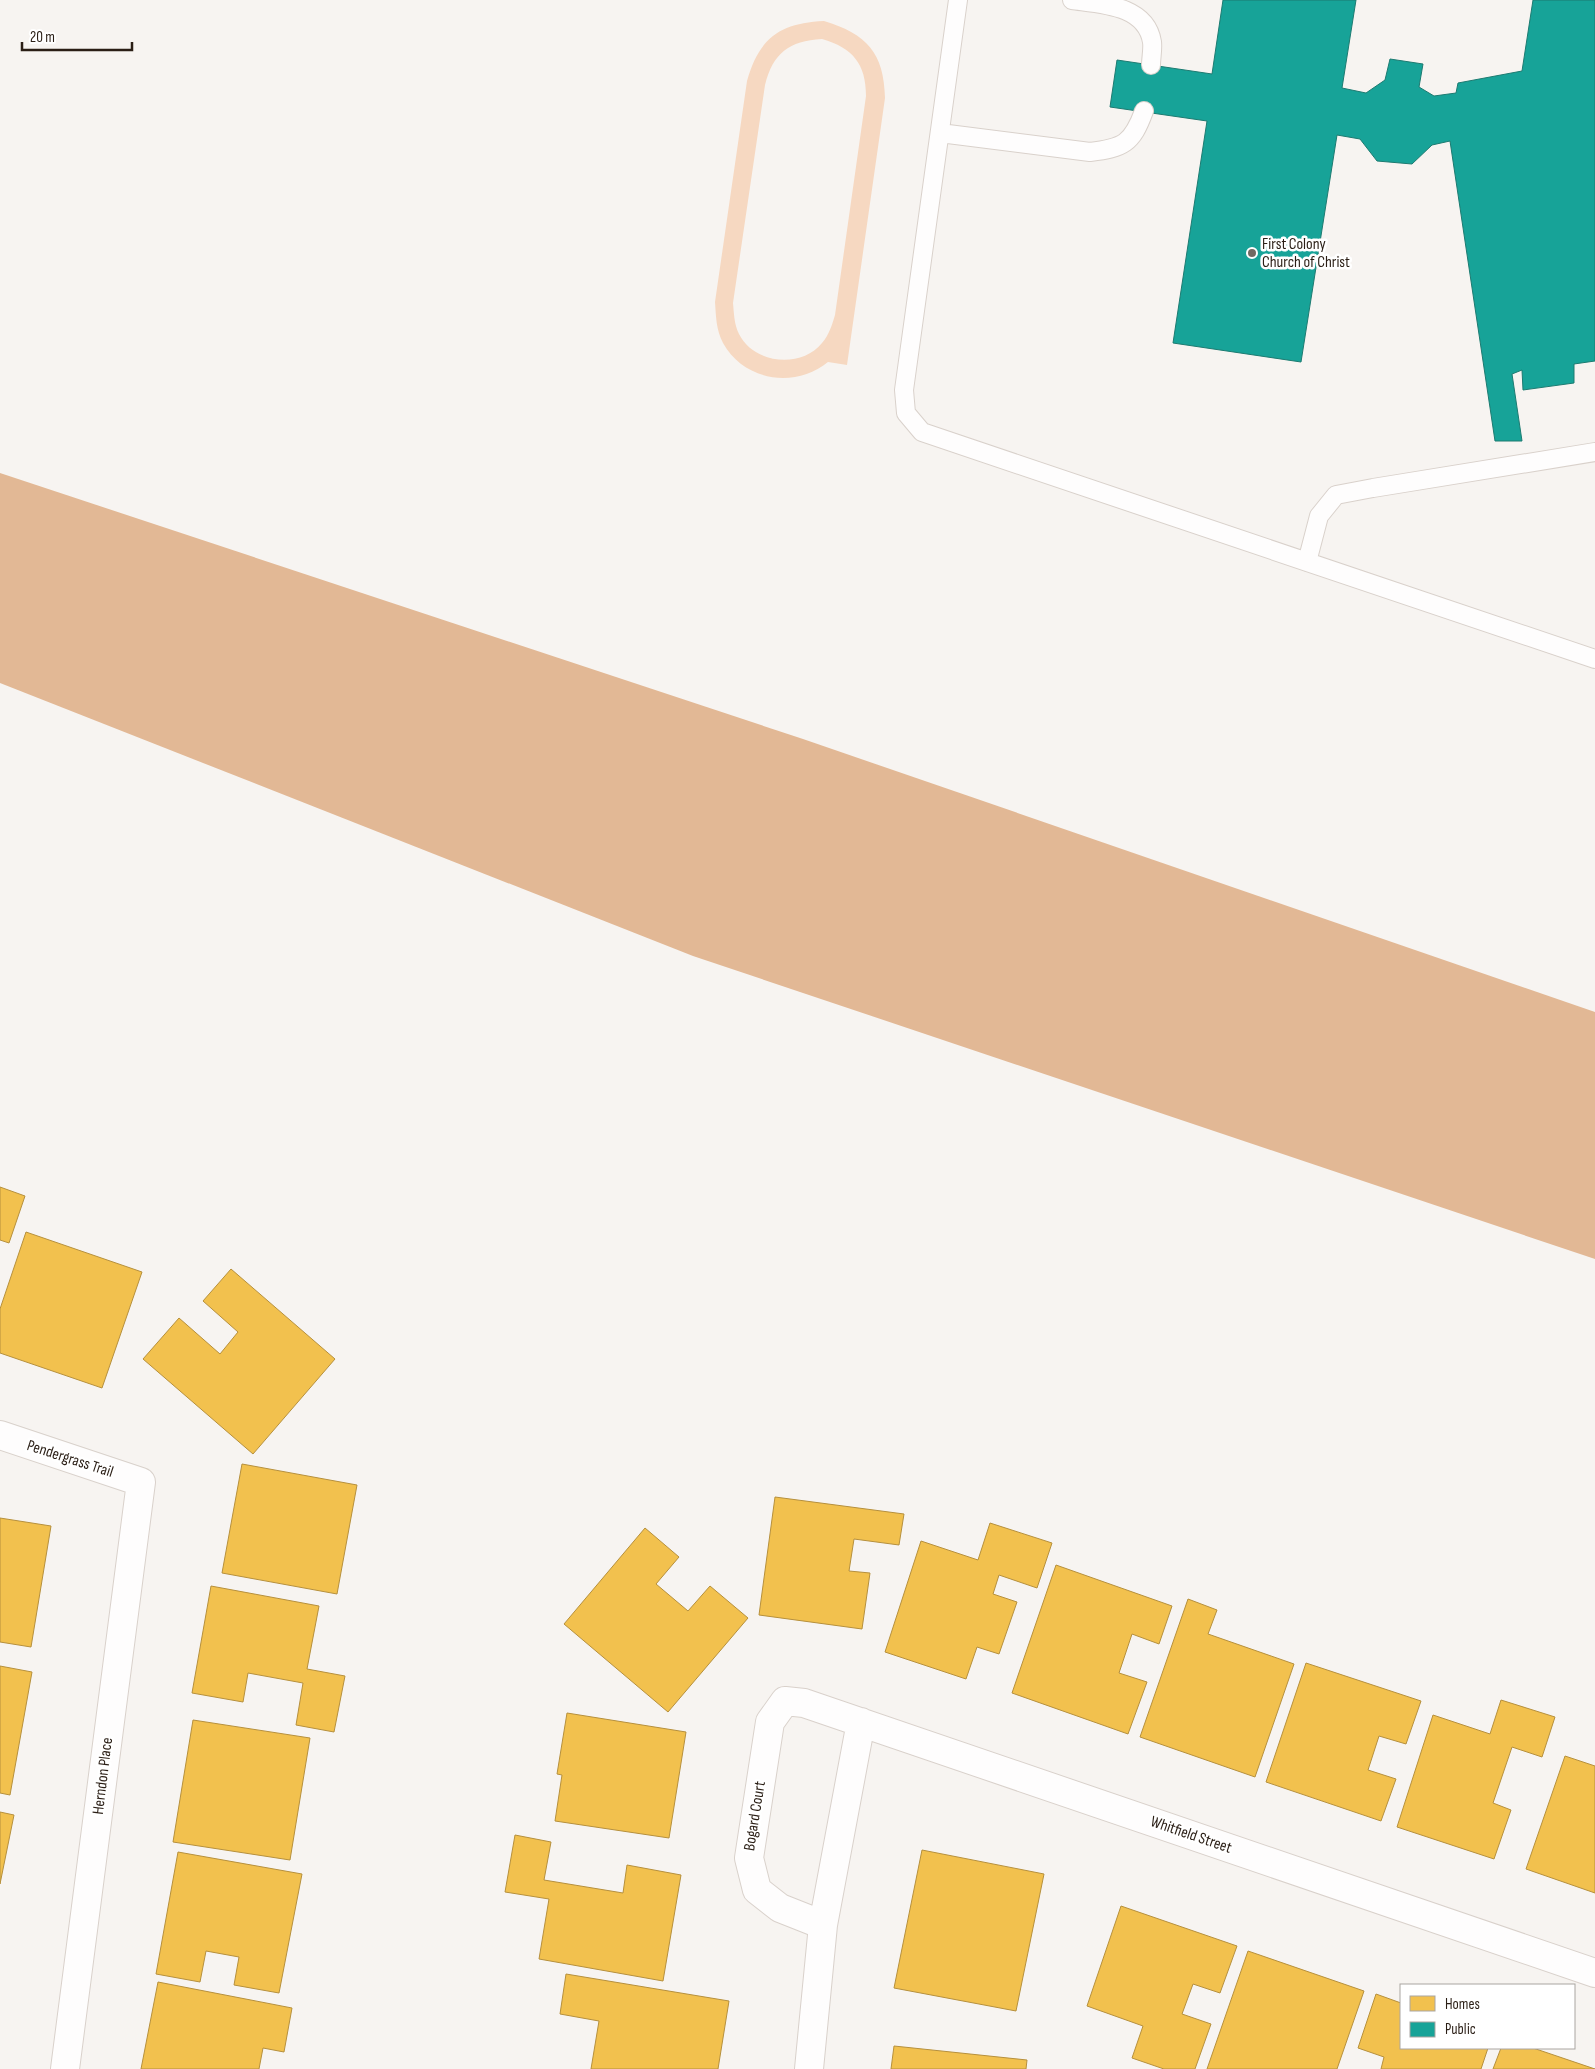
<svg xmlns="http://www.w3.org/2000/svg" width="1595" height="2069" viewBox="0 0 1595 2069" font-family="'Sofia Sans Condensed',sans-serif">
<rect width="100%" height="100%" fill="#f7f4f1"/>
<path fill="#f6d8c1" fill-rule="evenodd" d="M824,21C867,34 884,53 885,98L847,365L828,362C795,389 744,381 723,343C716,330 716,316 715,302L747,81C759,38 780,23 824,21ZM822,39C853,48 866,64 866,96L835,315C832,325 829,335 822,343C801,369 754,364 739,334C734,324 734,313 733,303L765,85C773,53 789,41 822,39Z"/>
<path fill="#e2b895" d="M0,473L803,739L1595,1012V1259L693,956L0,683Z"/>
<path fill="#f2c14e" stroke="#b6903d" d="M0,1187L25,1196L9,1243L0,1240Z
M26,1232L142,1272L102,1388L0,1353V1309Z
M231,1269L335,1359L253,1454L143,1359L179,1318L220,1354L238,1332L203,1301Z
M242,1464L357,1485L337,1594L222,1573Z
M775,1497L904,1514L899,1545L854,1539L849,1571L870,1573L862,1629L759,1615Z
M0,1518L51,1526L31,1647L0,1642Z
M990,1523L1052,1543L1037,1588L999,1575L993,1594L1017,1602L999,1654L977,1647L966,1679L885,1652L921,1541L978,1560Z
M645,1528L679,1557L656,1584L688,1611L710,1586L748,1618L668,1712L564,1624Z
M1056,1565L1172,1606L1159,1644L1132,1634L1119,1673L1147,1682L1128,1734L1012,1693Z
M211,1586L319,1606L307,1669L345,1676L334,1732L296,1725L303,1683L248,1673L243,1702L192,1693Z
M1188,1599L1217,1610L1208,1634L1294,1664L1255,1777L1140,1737Z
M1306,1663L1421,1701L1406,1744L1379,1736L1368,1770L1396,1779L1381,1821L1266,1782Z
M0,1666L32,1672L10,1795L0,1793Z
M1501,1700L1555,1717L1542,1757L1512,1747L1493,1803L1511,1810L1494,1859L1397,1827L1433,1715L1490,1734Z
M567,1713L686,1732L669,1838L555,1821L562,1775L557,1774Z
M193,1720L310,1738L290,1860L173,1842Z
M1565,1756L1595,1766V1893L1526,1869Z
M0,1812L14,1815L0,1884Z
M515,1835L551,1842L544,1880L623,1893L627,1865L681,1875L663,1981L539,1959L549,1899L505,1892Z
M922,1850L1044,1874L1016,2011L894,1988Z
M178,1852L302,1874L279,1993L234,1985L239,1957L206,1951L200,1982L156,1974Z
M1121,1906L1237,1946L1220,1993L1193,1984L1182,2014L1211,2024L1195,2069H1164L1132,2058L1143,2026L1087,2006Z
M1248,1951L1364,1991L1337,2069H1207Z
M566,1974L729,2001L718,2069H591L599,2021L560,2014Z
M158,1982L292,2008L284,2052L263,2048L259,2069H141Z
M1376,1994L1401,2003V2048H1488L1481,2069H1381L1384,2057L1358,2048Z
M894,2046L1027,2060L1026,2069H891Z
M1501,2048H1533L1595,2069H1493Z"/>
<path fill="#17a398" stroke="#1d7b71" d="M1223,0H1356L1342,88L1366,93L1385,80L1390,59L1423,64L1419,87L1434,96L1456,93L1458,83L1522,71L1533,0H1595V361L1574,364V383L1523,390L1522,370L1512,374L1522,441H1495L1450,141L1432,145L1412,164L1377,161L1360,139L1337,135L1301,362L1173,343L1207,121L1110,107L1117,60L1212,74Z"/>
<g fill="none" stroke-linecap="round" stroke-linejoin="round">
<defs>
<path id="service" d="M958,0L904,390L906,413L922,432L1595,659
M1072,0C1101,4 1146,5 1152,42C1153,49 1151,58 1151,65
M940,133L1090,152C1123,148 1132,144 1144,111
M1307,562L1319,516L1336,495L1373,488L1595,452"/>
<path id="minor" d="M0,1435L141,1482L65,2069
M823,1925L780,1908L757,1890L749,1858L770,1722L785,1701L804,1703L1595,1973
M809,2069L823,1925L861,1722"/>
</defs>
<use href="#service" stroke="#d9d1cb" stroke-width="20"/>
<use href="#minor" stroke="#d9d1cb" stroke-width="30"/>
<use href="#service" stroke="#fefdfd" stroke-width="18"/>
<use href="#minor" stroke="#fefdfd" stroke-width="28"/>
</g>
<circle fill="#726962" stroke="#fff" stroke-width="2" cx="1252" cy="253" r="5"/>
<g text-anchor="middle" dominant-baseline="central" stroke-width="5" stroke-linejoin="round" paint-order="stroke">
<g font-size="16" fill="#2a1e15" stroke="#fff" text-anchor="start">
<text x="1262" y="244">First Colony<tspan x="1262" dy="18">Church of Christ</tspan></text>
</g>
<g font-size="16" fill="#2a1e15" stroke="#fff">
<text transform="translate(70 1459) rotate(18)">Pendergrass Trail</text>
<text transform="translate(103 1776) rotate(-83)">Herndon Place</text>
<text transform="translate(755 1816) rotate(-81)">Bogard Court</text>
<text transform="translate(1191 1835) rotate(19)">Whitfield Street</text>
</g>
</g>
<rect x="1400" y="1984" width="175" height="65" fill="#ffffff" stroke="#aaa5a1"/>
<rect x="1410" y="1996" width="25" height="15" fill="#f2c14e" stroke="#aaa5a1"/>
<text x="1445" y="2009" font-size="15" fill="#2a1e15">Homes</text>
<rect x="1410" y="2022" width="25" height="15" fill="#17a398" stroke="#aaa5a1"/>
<text x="1445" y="2034" font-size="15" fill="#2a1e15">Public</text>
<path d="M22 42v8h110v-8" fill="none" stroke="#2a1e15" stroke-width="2.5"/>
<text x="30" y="42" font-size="15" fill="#2a1e15" stroke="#ffffff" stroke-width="4" paint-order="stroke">20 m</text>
</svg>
